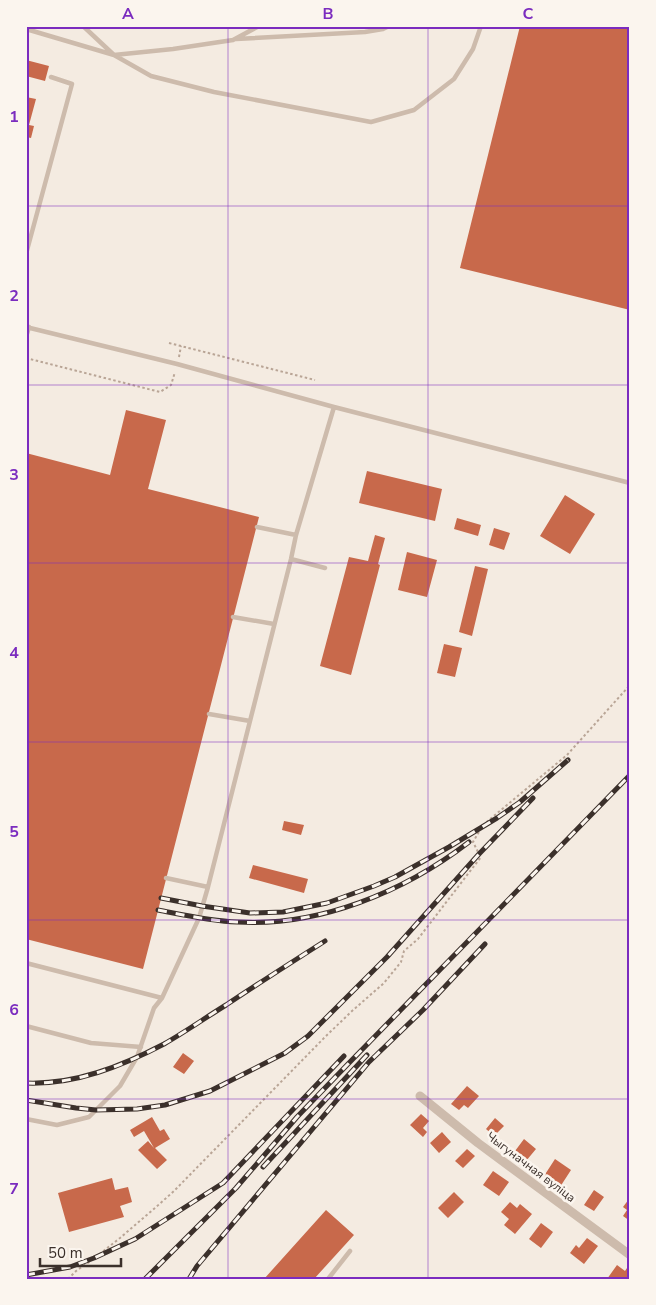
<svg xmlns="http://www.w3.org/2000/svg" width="656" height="1305" viewBox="0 0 656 1305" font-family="'Nunito Sans',sans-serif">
<rect width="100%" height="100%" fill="#f4ebe1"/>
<path fill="#c8694b" d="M520,26H630V310L460,268Z
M26,60L49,66L45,81L26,76Z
M26,97L36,99L29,125L34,126L31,138L26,137Z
M126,410L166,420L148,489L259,517L143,969L26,939V453L110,475Z
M367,471L442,489L435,521L359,503Z
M565,495L595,514L570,554L540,536Z
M457,518L481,525L478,536L454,529Z
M494,528L510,533L504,550L489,545Z
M375,535L385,538L378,564L380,565L351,675L320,666L349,557L368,561Z
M407,552L437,560L427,597L398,590Z
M475,566L488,569L472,636L459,632Z
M444,644L462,648L455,677L437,673Z
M284,821L304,825L301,835L282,830Z
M253,865L308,879L304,893L249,878Z
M183,1053L194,1061L184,1074L173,1067Z
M467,1086L479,1096L468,1108L464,1105L459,1110L451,1104Z
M421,1114L429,1121L423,1128L427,1132L423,1137L410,1125Z
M152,1117L160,1131L164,1129L170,1139L155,1148L167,1160L157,1169L138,1150L148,1141L154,1148L144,1131L134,1137L130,1130Z
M495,1118L504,1126L494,1136L486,1129Z
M442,1132L451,1142L439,1153L430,1143Z
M524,1139L536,1149L526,1161L515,1151Z
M467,1149L475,1156L463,1168L455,1161Z
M555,1159L571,1170L560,1187L544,1176Z
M493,1171L509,1182L499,1196L483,1185Z
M112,1178L115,1190L128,1187L132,1202L120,1206L124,1217L69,1232L58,1193Z
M594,1190L604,1197L594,1211L584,1205Z
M454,1192L464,1202L448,1218L438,1208Z
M629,1199L630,1200V1221L623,1216L627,1210L623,1207Z
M510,1202L517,1208L520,1204L532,1214L515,1234L504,1225L509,1219L501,1212Z
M326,1210L354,1235L314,1279H264Z
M541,1223L553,1232L541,1248L529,1239Z
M587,1238L598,1246L584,1264L570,1253L576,1245L579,1248Z
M617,1265L625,1271L627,1268L630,1270V1279H607Z"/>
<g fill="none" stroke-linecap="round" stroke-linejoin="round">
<path stroke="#b9a596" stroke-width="2" stroke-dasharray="2.5 2.5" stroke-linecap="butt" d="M169,343L315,380
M179,357L181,346
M26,358L160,392L171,385L175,372
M68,1279L76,1271L92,1260L120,1238L155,1208L174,1191L325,1037L352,1011L384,983L401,962L404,951L418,939L481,857L479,854L473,842L483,825L567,755L630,685"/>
<path stroke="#cdbbac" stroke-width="4.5" d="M83,26L114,55L173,49L233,40L259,26
M26,29L114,55L151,76L214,92L371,122L414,110L454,79L473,49L481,26
M236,39L365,32L383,29L389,26
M26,254L72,84L51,77
M26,327L177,364L334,407L630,483
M26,337L29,327
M257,527L296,535
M291,559L325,568
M233,617L274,624
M209,714L250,721
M166,878L208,887
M26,963L162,998
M26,1026L91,1043L141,1047
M26,1119L57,1125L89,1117L120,1086L137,1057L154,1008L162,998L199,918L208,887L291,559L296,535L334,407
M328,1279L350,1251"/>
<path stroke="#cdbbac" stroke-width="9" d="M420,1096L478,1143L630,1255"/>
<defs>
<path id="rail" d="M161,898L202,906L250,913L283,912L327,903L374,886L395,877L449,847L497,818L520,802L568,760
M158,910C184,915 210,921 237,922C319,927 404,892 469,842
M26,1083C75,1085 122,1066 164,1044C185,1032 205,1018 226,1005C259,983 292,962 325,941
M26,1100L76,1108L96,1110L137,1109L165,1105L210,1091L285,1053L308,1036L387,957L479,854L533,798
M263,1167L367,1055
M26,1275L70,1267L94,1258L135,1239L223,1183L344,1056
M145,1279L236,1188L297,1117L348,1064L630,775
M189,1279L197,1266L369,1062L423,1010L485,944"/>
</defs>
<use href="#rail" stroke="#3b302b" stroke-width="5"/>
<use href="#rail" stroke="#fbf5ee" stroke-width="3" stroke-dasharray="9" stroke-linecap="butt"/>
</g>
<path fill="none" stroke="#7b2cbf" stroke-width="1" stroke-opacity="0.55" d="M228,26V1279M428,26V1279M26,206H630M26,385H630M26,563H630M26,742H630M26,920H630M26,1099H630"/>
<g text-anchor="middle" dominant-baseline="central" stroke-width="5" stroke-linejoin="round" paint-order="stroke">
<g font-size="12" fill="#3b302b" stroke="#fbf5ee">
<text transform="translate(531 1167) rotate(37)">Чыгуначная вуліца</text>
</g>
</g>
<rect width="656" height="1305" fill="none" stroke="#fbf5ee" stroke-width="55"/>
<path d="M40 1258v8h81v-8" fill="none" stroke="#3b302b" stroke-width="2.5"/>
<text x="48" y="1258" font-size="15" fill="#3b302b" stroke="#fbf5ee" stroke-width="4" paint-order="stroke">50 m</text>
<rect x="28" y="28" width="600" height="1250" fill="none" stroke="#7b2cbf" stroke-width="2"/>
<g font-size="16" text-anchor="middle" font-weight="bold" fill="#7b2cbf">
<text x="128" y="19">A</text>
<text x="328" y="19">B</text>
<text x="528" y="19">C</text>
<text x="14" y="122">1</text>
<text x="14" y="301">2</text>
<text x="14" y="480">3</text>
<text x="14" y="658">4</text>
<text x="14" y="837">5</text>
<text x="14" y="1015">6</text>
<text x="14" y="1194">7</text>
</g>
</svg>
